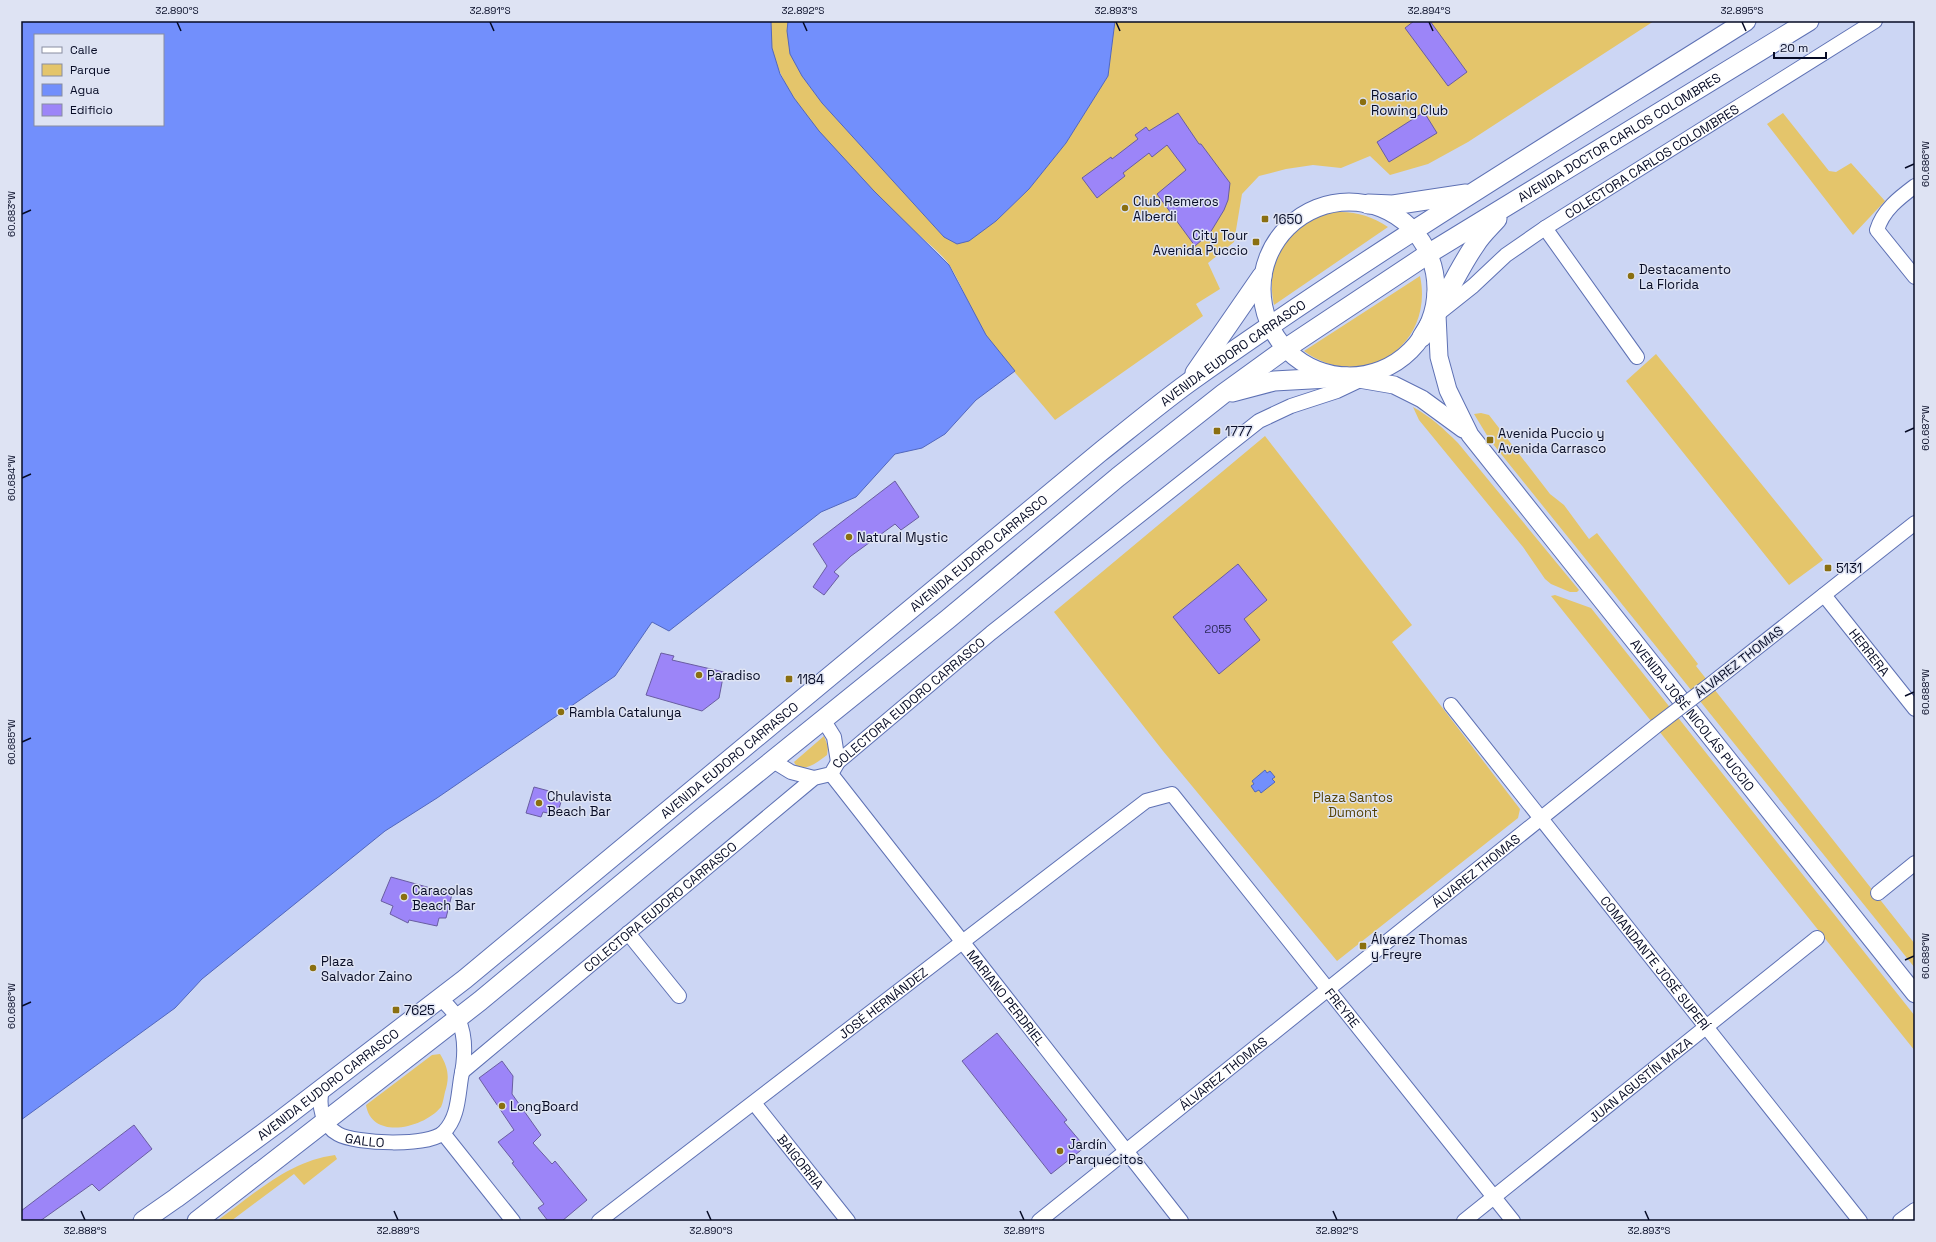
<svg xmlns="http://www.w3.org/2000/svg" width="1936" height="1242" viewBox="0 0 1936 1242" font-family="'Space Grotesk',sans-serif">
<rect width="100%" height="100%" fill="#ccd6f4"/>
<path fill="#e4c56b" d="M771,21H788L787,31L802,76L822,103L944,237L957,243L996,221L1029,189L1066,143L1108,76L1115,21H1654L1468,142L1428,164L1390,175L1370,156L1341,168L1313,165L1286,169L1259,176L1242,194L1234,242L1208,263L1220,289L1196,304L1203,316L1055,420C1033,393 1006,364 986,335C971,314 964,288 950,266C942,253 920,237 909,226C865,183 759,87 771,21Z
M1783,113L1829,171L1836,172L1851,163L1885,201L1853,235L1767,124Z
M1336,212C1355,211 1372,216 1388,227L1274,305C1264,258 1289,220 1336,212Z
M1420,276C1435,346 1362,394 1304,351Z
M1656,354L1823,560L1789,585L1626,381Z
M1413,407C1431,417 1444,429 1458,443L1579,590L1577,592H1570L1551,584L1545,579L1523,547L1419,420Z
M1481,413L1489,415L1550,494L1564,505L1589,539L1597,533L1698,664L1696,666L1915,944V968L1493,444L1495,442L1490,436L1488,437L1474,414Z
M1265,436L1412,625L1392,642L1520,809L1518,818L1337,961L1163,751L1054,612Z
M1555,595L1591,608L1915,1016V1051L1551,596Z
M824,736L828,747L827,755C819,761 801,776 794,762Z
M440,1054C448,1067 450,1077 445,1092C444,1096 443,1103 441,1107C424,1128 372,1141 366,1105L432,1055Z
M335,1155L337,1159L304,1185L294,1174L231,1221H217C254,1194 289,1161 335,1155Z"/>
<path fill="#728ffc" stroke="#5267bc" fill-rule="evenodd" d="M21,21H771L772,48L780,74L794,98L819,131L874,191L949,265L986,335L1015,371L976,400L945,434L922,448L895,454L856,497L821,512L669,631L652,622L615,676L437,798L385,831L202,979L175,1008L21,1120ZM35,35H163V125H35Z
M788,21H1115L1108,76L1066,143L1029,189L996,221L969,241L957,244L944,237L822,103L802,76L790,54L787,31Z
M1265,770L1267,773L1270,771L1275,777L1272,779L1275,782L1261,793L1259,790L1255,792L1251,786L1254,784L1252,781Z"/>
<path fill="#9c85f8" stroke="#695da1" d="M1414,21H1430L1467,72L1448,86L1405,28Z
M1424,112L1437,133L1389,162L1377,142Z
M1178,113L1199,144H1201L1230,183L1228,200L1224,210L1210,233L1195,246L1157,194L1186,170L1167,145L1152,157L1149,153L1123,173L1125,176L1097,198L1082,178L1111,157L1112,159L1138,139L1135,135L1146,127L1149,131Z
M895,481L919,517L901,530L895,524L851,556L834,572L839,576L824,595L813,587L827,566L813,544Z
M1238,564L1267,600L1244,619L1260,640L1219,674L1173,617Z
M661,653L674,656L672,660L724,672L719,698L702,711L646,695Z
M534,787L549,791L547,799L561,802L557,815L543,812L541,817L526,813Z
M391,877L452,894L446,918H439L437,926L409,920L408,923L390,914L393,906L381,901Z
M997,1033L1067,1120L1064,1122L1085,1147L1051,1174L962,1061Z
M502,1061L513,1076L512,1094L541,1135L533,1143L552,1164L555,1161L587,1200L562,1221H548L538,1208L544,1204L512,1163L514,1162L498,1142L514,1130L479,1078Z
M134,1125L152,1149L99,1191L92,1184L40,1221H21V1211Z"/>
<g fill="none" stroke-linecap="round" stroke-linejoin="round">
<defs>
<g id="minor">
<path d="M1915,186C1899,198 1883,210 1877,230L1915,277"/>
<path d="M1545,228L1637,357"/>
<path id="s1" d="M1439,313L1473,286L1506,255L1545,228L1875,21"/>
<path id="s2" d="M1824,595L1915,709"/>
<path d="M1711,684L1915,523"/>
<path id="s3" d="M1451,705L1860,1221"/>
<path d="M824,721L834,737L838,762"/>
<path d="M773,761L791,772L814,778"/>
<path id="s4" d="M831,774L1181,1221"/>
<path d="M1878,893L1915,863"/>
<path d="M628,933L679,996"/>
<path id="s5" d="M462,1072L814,778L831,774L838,762L991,633L1259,421L1291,406L1337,391L1377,372"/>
<path id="s6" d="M322,1089C318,1106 322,1125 338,1134C355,1144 430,1147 444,1132C458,1118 458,1097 461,1078C465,1059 467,1038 458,1019C454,1011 446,1004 440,998"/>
<path id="s7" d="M754,1103L848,1221"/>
<path d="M443,1133L513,1221"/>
<path id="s8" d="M599,1221L1146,801L1172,794L1513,1221"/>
<path id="s9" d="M1039,1221L1656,726"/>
<path id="s10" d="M1464,1221L1817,938"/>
<path d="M1900,1221L1915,1210"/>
</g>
<g id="tertiary">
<circle cx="1349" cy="289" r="87"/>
<path id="s11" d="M1436,294L1439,357L1448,390L1470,435L1915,994"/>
<path d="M1359,379L1394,385L1422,399L1463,429"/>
</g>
<g id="secondary">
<path d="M1368,204L1393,205L1466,194"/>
<path d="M1422,337C1442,307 1455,274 1475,245C1481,235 1490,227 1497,219"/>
<path d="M1195,373L1262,276"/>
<path d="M1232,392L1274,381L1347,377"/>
<path id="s12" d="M143,1221L176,1198L280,1121L465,979L1099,453C1128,430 1158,405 1188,383C1369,254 1559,139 1746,21"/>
<path id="s13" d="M197,1221L480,1001L705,815L948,619L1118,477L1223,394L1285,349L1428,254L1809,21"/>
</g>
</defs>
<use href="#minor" stroke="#5e71b4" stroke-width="16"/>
<use href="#tertiary" stroke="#5e71b4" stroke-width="19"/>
<use href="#secondary" stroke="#5e71b4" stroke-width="21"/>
<use href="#minor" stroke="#fff" stroke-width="14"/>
<use href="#tertiary" stroke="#fff" stroke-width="17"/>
<use href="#secondary" stroke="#fff" stroke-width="19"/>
<defs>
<path id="minor-bridge" d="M1656,726L1711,684"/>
</defs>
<use href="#minor-bridge" stroke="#5e71b4" stroke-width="16" stroke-linecap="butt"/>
<use href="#minor-bridge" stroke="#fff" stroke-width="14"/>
</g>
<path fill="none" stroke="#060b25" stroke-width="1.5" d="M177,22L181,31M490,22L494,31M803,22L807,31M1116,22L1120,31M1429,22L1433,31M1742,22L1746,31M1905,168L1914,164M22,214L31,210M1905,432L1914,428M22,478L31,474M1905,696L1914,692M22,742L31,738M1905,960L1914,956M22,1006L31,1002M81,1211L85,1220M394,1211L398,1220M707,1211L711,1220M1020,1211L1024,1220M1333,1211L1337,1220M1645,1211L1649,1220"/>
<g fill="#8a6f10" stroke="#dee3f3" stroke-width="1.5">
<circle cx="1363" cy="102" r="4"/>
<circle cx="1125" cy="208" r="4"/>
<rect x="1261" y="215" width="8" height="8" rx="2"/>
<rect x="1252" y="238" width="8" height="8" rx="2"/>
<circle cx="1631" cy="276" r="4"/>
<rect x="1213" y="427" width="8" height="8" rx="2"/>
<rect x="1486" y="436" width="8" height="8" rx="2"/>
<circle cx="849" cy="537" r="4"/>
<rect x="1824" y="564" width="8" height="8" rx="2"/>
<circle cx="699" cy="675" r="4"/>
<rect x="785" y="675" width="8" height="8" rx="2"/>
<circle cx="561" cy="712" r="4"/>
<circle cx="539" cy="803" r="4"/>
<circle cx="404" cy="897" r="4"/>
<rect x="1359" y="942" width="8" height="8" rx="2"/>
<circle cx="313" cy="968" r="4"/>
<rect x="392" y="1006" width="8" height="8" rx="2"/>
<circle cx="502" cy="1106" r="4"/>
<circle cx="1060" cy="1151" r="4"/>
</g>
<g text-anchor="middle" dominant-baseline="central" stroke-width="3" stroke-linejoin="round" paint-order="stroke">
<g font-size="11" fill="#2c2a5a">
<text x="1218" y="629">2055</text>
</g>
<g font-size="13" fill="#060b25" stroke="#dee3f3" text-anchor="start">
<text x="1371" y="95">Rosario<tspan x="1371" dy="15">Rowing Club</tspan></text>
<text x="1133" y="201">Club Remeros<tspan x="1133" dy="15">Alberdi</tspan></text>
<text x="1273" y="219">1650</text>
<text x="1248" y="235" text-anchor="end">City Tour<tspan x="1248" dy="15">Avenida Puccio</tspan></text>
<text x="1639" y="269">Destacamento<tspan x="1639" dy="15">La Florida</tspan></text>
<text x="1225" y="431">1777</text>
<text x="1498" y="433">Avenida Puccio y<tspan x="1498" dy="15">Avenida Carrasco</tspan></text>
<text x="857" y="537">Natural Mystic</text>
<text x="1836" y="568">5131</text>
<text x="707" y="675">Paradiso</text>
<text x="797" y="679">1184</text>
<text x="569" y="712">Rambla Catalunya</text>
<text x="547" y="796">Chulavista<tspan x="547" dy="15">Beach Bar</tspan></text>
<text x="412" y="890">Caracolas<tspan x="412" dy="15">Beach Bar</tspan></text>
<text x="1371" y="939">Álvarez Thomas<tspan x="1371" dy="15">y Freyre</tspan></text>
<text x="321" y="961">Plaza<tspan x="321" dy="15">Salvador Zaino</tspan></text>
<text x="404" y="1010">7625</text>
<text x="510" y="1106">LongBoard</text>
<text x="1068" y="1144">Jardín<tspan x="1068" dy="15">Parquecitos</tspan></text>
</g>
<g font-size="13" fill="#060b25" stroke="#dee3f3">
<text stroke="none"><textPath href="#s13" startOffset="1790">AVENIDA DOCTOR CARLOS COLOMBRES</textPath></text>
<text stroke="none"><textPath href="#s1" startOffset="262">COLECTORA CARLOS COLOMBRES</textPath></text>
<text stroke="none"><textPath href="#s12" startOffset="1394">AVENIDA EUDORO CARRASCO</textPath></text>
<text stroke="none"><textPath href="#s12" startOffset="1070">AVENIDA EUDORO CARRASCO</textPath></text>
<text stroke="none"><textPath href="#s2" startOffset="73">HERRERA</textPath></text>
<text transform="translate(1739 662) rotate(-38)">ÁLVAREZ THOMAS</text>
<text stroke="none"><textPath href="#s5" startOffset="582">COLECTORA EUDORO CARRASCO</textPath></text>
<text stroke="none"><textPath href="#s11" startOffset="505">AVENIDA JOSÉ NICOLÁS PUCCIO</textPath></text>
<text stroke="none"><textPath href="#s12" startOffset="746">AVENIDA EUDORO CARRASCO</textPath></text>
<text stroke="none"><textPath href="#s9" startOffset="560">ÁLVAREZ THOMAS</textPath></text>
<text stroke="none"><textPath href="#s5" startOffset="258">COLECTORA EUDORO CARRASCO</textPath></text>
<text stroke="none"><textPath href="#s3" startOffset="329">COMANDANTE JOSÉ SUPERÍ</textPath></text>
<text stroke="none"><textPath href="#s4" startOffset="284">MARIANO PERDRIEL</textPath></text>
<text stroke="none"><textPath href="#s8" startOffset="358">JOSÉ HERNÁNDEZ</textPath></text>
<text stroke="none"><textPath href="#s8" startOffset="990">FREYRE</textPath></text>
<text stroke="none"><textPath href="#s9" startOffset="236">ÁLVAREZ THOMAS</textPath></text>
<text stroke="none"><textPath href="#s10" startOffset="226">JUAN AGUSTÍN MAZA</textPath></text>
<text stroke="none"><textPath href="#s12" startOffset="230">AVENIDA EUDORO CARRASCO</textPath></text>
<text stroke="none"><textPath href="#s6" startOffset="79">GALLO</textPath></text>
<text stroke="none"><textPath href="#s7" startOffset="75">BAIGORRIA</textPath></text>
</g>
<g font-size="13" fill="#544102" stroke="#dee3f3">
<text x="1353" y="797">Plaza Santos<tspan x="1353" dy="15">Dumont</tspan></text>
</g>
</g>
<rect width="1936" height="1242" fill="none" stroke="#dee3f3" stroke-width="44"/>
<rect x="34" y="34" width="130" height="92" fill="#dee3f3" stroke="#888da1"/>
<rect x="42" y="47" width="20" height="6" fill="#ffffff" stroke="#888da1"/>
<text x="70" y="54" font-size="12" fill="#060b25">Calle</text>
<rect x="42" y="64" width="20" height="12" fill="#e4c56b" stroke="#888da1"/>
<text x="70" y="74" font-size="12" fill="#060b25">Parque</text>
<rect x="42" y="84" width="20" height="12" fill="#728ffc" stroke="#888da1"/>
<text x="70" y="94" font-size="12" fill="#060b25">Agua</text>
<rect x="42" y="104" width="20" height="12" fill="#9c85f8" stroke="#888da1"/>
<text x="70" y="114" font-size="12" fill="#060b25">Edificio</text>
<path d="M1774 52v6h52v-6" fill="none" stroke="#060b25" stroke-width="2"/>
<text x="1780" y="52" font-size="12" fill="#060b25" stroke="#dee3f3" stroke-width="3" paint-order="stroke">20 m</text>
<rect x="22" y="22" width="1892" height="1198" fill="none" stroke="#060b25" stroke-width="1.5"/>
<g font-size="10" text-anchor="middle" fill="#060b25">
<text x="177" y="14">32.890°S</text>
<text x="490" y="14">32.891°S</text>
<text x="803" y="14">32.892°S</text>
<text x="1116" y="14">32.893°S</text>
<text x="1429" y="14">32.894°S</text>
<text x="1742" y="14">32.895°S</text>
<text transform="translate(1925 164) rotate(-90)" y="4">60.686°W</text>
<text transform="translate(11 214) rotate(-90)" y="4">60.683°W</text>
<text transform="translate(1925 428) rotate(-90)" y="4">60.687°W</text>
<text transform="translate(11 478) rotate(-90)" y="4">60.684°W</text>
<text transform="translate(1925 692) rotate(-90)" y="4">60.688°W</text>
<text transform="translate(11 742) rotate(-90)" y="4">60.685°W</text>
<text transform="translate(1925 956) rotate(-90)" y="4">60.689°W</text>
<text transform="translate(11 1006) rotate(-90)" y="4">60.686°W</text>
<text x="85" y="1234">32.888°S</text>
<text x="398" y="1234">32.889°S</text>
<text x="711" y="1234">32.890°S</text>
<text x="1024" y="1234">32.891°S</text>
<text x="1337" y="1234">32.892°S</text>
<text x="1649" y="1234">32.893°S</text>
</g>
</svg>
